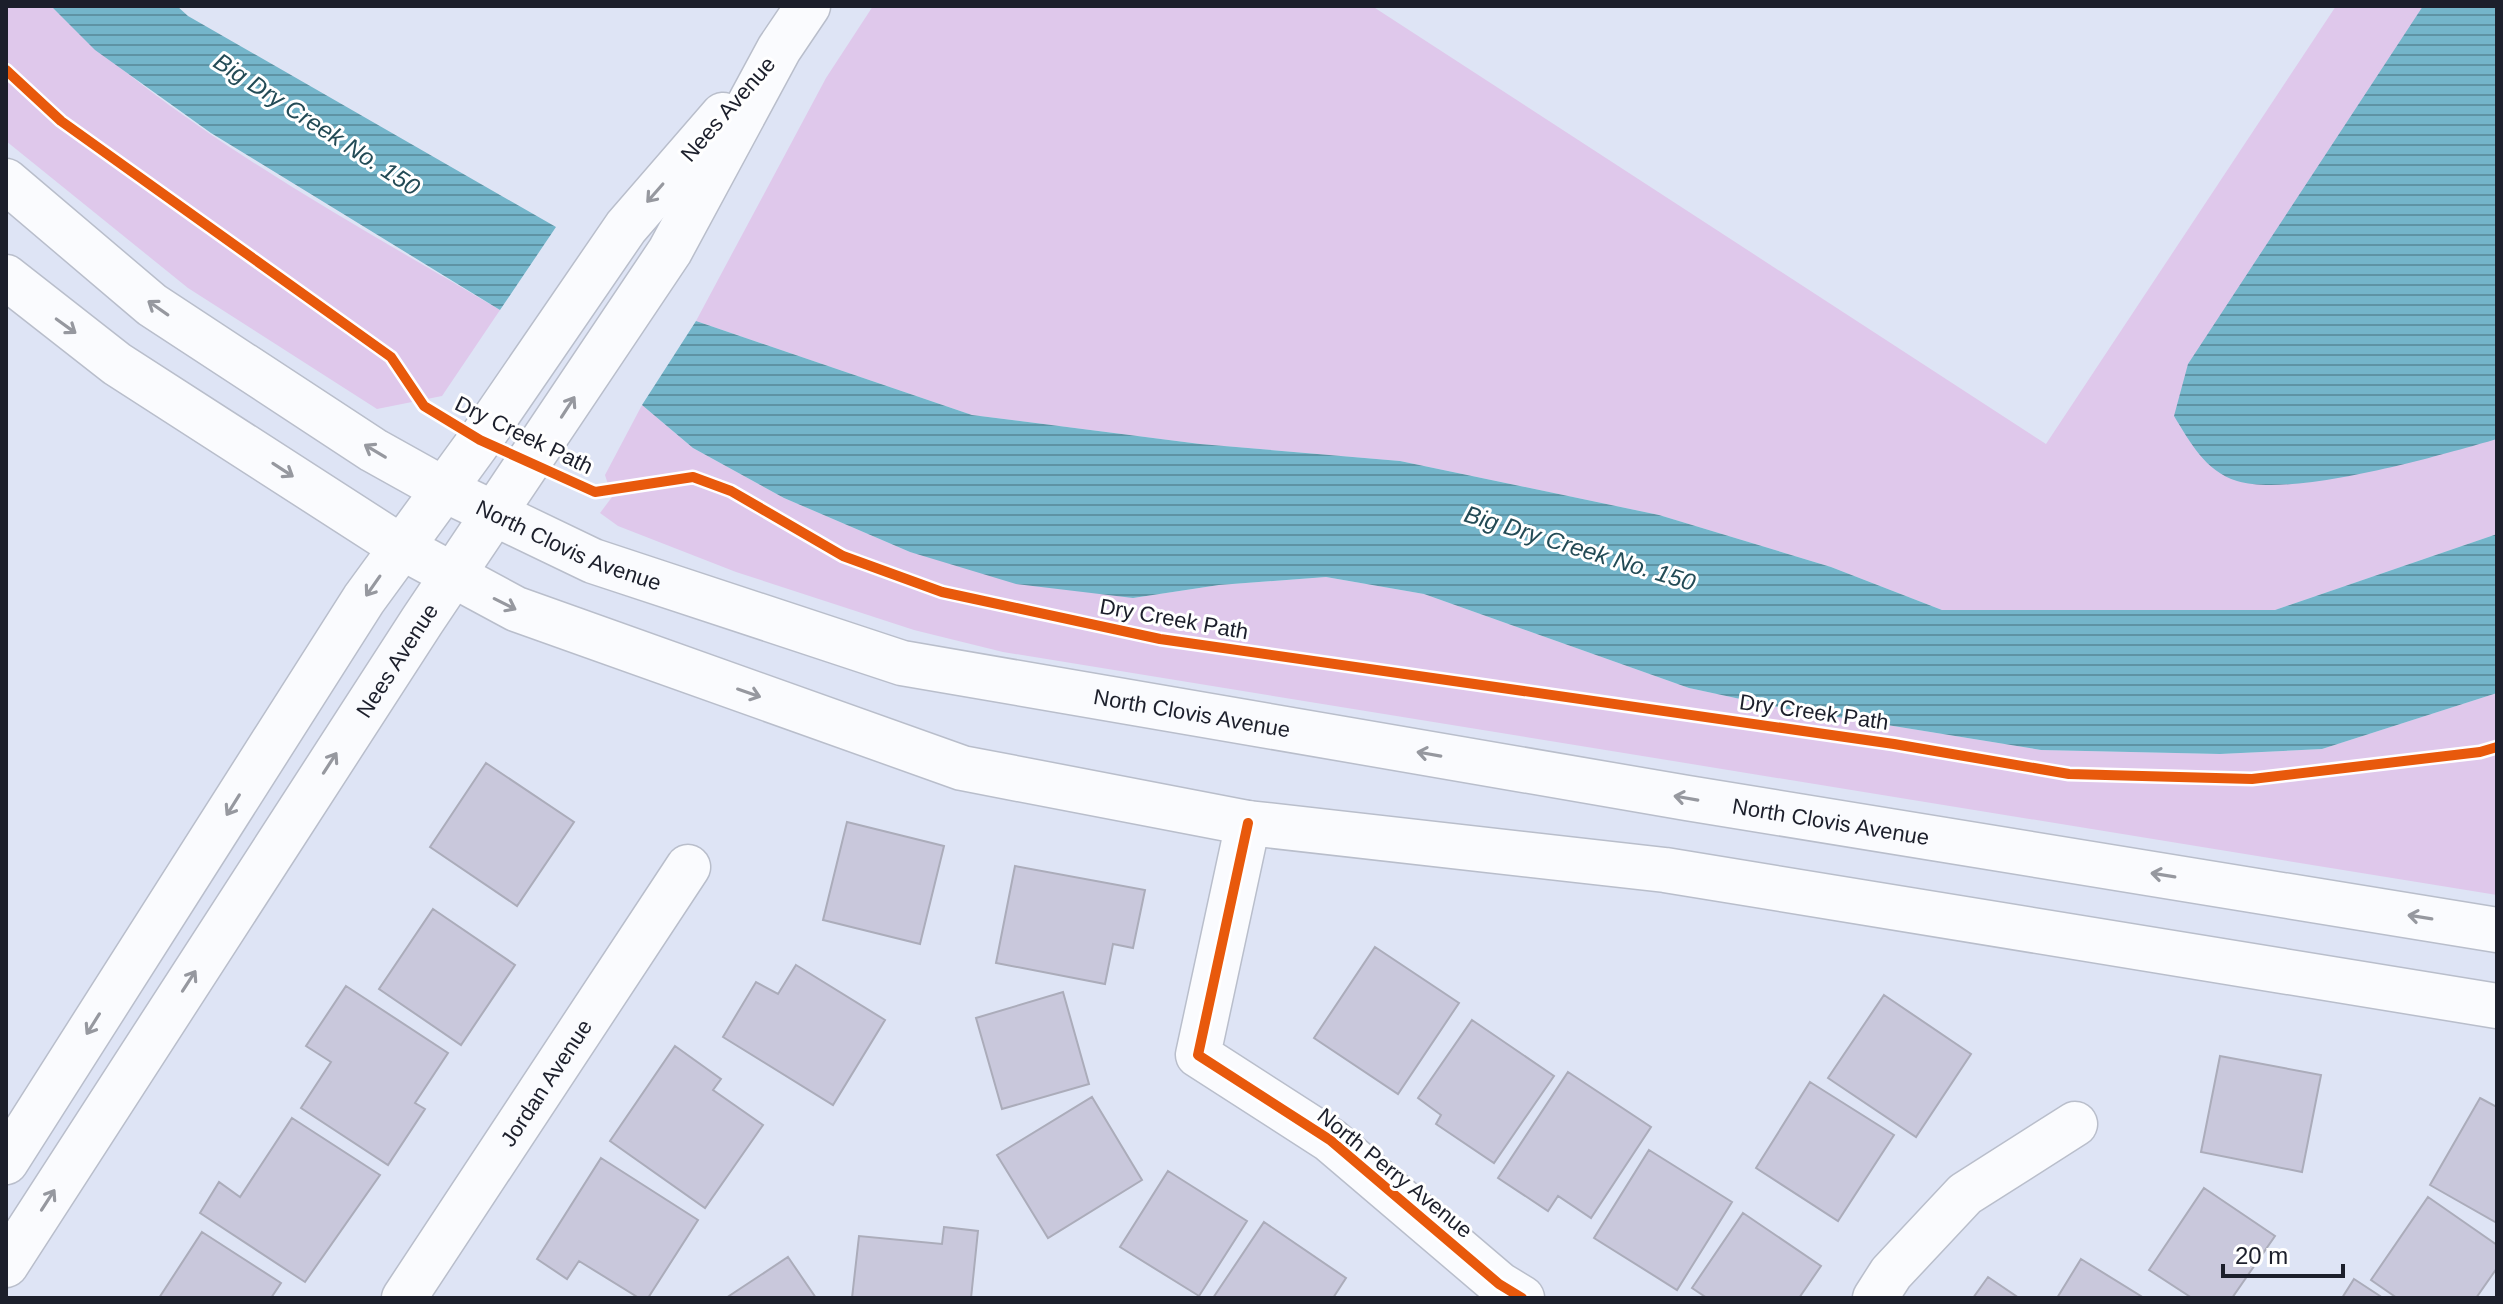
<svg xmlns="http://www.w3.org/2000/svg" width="2503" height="1304" viewBox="0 0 2503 1304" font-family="Helvetica,sans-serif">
<defs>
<pattern id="water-rules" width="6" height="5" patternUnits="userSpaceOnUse" patternTransform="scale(2)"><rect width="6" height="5" fill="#74b5ca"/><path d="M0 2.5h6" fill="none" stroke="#5e93a4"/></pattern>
</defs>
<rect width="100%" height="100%" fill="#dee4f5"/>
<path fill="#dfc8eb" d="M6,6H51C173,127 352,222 500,310L442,396L377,409L188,288L6,141Z
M873,6H1372L2046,444L2336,6H2497V534L2275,610H1942L1831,567L1659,515L1400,461L1200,444L972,415L696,321L826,78Z
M642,405L693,448L784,498L910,552L1133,598L1219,585L1326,577L1424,594L1689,688L1782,708L2041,750L2220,754L2322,749L2497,693V895L1003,652L914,630L736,572L618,526L600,513L612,497L605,475Z"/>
<path fill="url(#water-rules)" d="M51,6H177L188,16L556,227L500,310L211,133L95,50Z
M2423,6H2497V439C2438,456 2293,498 2237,481C2205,471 2190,442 2174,416L2188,364Z
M696,321L972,415L1200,444L1400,461L1659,515L1831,567L1942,610H2275L2497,534V693L2322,749L2220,754L2041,750L1782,708L1689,688L1424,594L1326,577L1219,585L1133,598L1016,584L910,552L784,498L693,448L642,405Z"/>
<path fill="#c9c8dc" stroke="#abacba" stroke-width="2" d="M486,763L574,822L517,906L430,847Z
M847,822L944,846L920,944L823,920Z
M1015,866L1145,890L1133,948L1113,944L1105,984L996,963Z
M433,909L515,965L461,1045L379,989Z
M1375,947L1459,1003L1398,1094L1314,1038Z
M796,965L885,1020L833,1105L723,1037L756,982L778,994Z
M346,986L448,1053L415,1103L425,1109L388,1165L301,1108L331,1062L306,1046Z
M1063,992L1089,1084L1002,1109L976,1018Z
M1884,995L1971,1054L1916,1137L1828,1078Z
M1472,1020L1554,1076L1494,1163L1436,1124L1441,1115L1418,1098Z
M675,1046L721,1079L713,1090L763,1125L705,1208L610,1141Z
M2220,1056L2321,1075L2302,1172L2201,1152Z
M1568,1072L1651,1127L1591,1218L1558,1196L1548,1211L1498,1178Z
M1810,1082L1894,1135L1838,1221L1756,1168Z
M1092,1097L1142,1180L1048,1238L997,1155Z
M2480,1098L2497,1107V1223L2430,1185Z
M292,1118L380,1175L305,1282L200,1213L219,1182L240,1197Z
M1649,1150L1732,1202L1677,1290L1594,1238Z
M601,1158L698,1220L648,1298H639L579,1261L567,1279L537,1259Z
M1168,1171L1247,1221L1199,1296L1120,1247Z
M2204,1188L2275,1236L2232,1298H2192L2149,1270Z
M2428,1197L2497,1245V1268L2476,1298H2397L2371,1280Z
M1743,1213L1821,1266L1799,1298H1707L1692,1288Z
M1264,1222L1346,1278L1333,1298H1213Z
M944,1227L978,1231L971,1298H852L859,1236L942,1244Z
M202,1232L281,1283L271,1298H159Z
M788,1257L816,1298H726Z
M2081,1259L2144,1298H2057Z
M1988,1277L2019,1298H1973Z
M2354,1279L2383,1298H2342Z"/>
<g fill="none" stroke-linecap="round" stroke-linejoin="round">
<defs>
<g id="minor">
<path d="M1248,823L1198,1055L1330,1140L1499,1284L1522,1298"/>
<path id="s1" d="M404,1298L688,867"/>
<path d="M1875,1298L1891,1273L1965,1194L2075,1124"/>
</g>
<g id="major">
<path id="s2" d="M6,181L152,305L373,450L443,489L593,561L902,663L1687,798L2497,930"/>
<path d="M6,277L117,364L401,547L516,609L962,768L1248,823L1665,870L2497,1006"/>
<path d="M6,1162L364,599L480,440L626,227L723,115"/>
<path id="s3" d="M6,1265L422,621L670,251L779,49L808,6"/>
</g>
</defs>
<use href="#minor" stroke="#b9becb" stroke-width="47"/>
<use href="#major" stroke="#b9becb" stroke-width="47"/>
<use href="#minor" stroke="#fafbfe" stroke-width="44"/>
<use href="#major" stroke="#fafbfe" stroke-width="44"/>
<defs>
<path id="cycleway" d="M6,70L61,121L391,357L424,406L480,440L595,492L693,477L731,491L843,556L942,592L1160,639L1894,744L2069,774L2252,779L2480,752L2497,747
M1248,823L1198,1055L1330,1140L1499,1284L1522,1298"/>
</defs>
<use href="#cycleway" stroke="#fff" stroke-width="15"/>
<use href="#cycleway" stroke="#e8590c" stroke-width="10"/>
</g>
<defs><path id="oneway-shaft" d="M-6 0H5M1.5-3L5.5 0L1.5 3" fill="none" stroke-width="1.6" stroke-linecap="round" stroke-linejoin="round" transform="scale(2)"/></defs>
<g stroke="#96989f">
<use href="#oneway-shaft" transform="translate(655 193) rotate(131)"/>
<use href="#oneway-shaft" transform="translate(158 308) rotate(-145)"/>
<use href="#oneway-shaft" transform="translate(66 326) rotate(36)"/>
<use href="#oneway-shaft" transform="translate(568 407) rotate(-57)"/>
<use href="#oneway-shaft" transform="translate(375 451) rotate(-149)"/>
<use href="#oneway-shaft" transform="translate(283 470) rotate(33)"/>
<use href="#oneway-shaft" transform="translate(373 586) rotate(125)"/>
<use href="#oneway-shaft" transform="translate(505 604) rotate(27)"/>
<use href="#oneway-shaft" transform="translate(749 693) rotate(19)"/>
<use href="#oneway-shaft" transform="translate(1429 754) rotate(-170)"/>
<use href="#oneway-shaft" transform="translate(330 763) rotate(-57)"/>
<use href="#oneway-shaft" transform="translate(1686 798) rotate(-170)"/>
<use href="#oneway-shaft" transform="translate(233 805) rotate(122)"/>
<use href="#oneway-shaft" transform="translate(2163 875) rotate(-171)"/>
<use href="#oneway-shaft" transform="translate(2420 917) rotate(-171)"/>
<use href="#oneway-shaft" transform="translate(189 981) rotate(-57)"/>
<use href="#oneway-shaft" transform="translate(93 1024) rotate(122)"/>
<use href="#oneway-shaft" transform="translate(48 1200) rotate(-57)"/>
</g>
<g text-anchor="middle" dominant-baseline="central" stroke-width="6" stroke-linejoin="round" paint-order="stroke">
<g font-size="22" fill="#1c1f2b" stroke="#fff">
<text transform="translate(728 109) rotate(-49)">Nees Avenue</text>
<text transform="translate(524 435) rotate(26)">Dry Creek Path</text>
<text stroke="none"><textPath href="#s2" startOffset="674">North Clovis Avenue</textPath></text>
<text transform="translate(1174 619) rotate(10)">Dry Creek Path</text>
<text stroke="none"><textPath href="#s3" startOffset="720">Nees Avenue</textPath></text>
<text transform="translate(1814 712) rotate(8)">Dry Creek Path</text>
<text stroke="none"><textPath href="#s2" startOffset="1322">North Clovis Avenue</textPath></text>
<text stroke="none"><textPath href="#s2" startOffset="1970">North Clovis Avenue</textPath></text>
<text stroke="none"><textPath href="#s1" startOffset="258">Jordan Avenue</textPath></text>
<text transform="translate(1395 1173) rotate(39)">North Perry Avenue</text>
</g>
<g font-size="24" font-style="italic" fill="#234b56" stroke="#fff">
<text transform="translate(317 124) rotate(33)">Big Dry Creek No. 150</text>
<text transform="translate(1580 548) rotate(17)">Big Dry Creek No. 150</text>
</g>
</g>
<rect width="2503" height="1304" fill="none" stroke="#1c1f2b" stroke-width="16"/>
<path d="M2223 1264v12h120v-12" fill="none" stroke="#1c1f2b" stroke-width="4"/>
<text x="2235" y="1264" font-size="24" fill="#1c1f2b" stroke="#ffffff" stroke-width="6" paint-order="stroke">20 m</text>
</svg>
